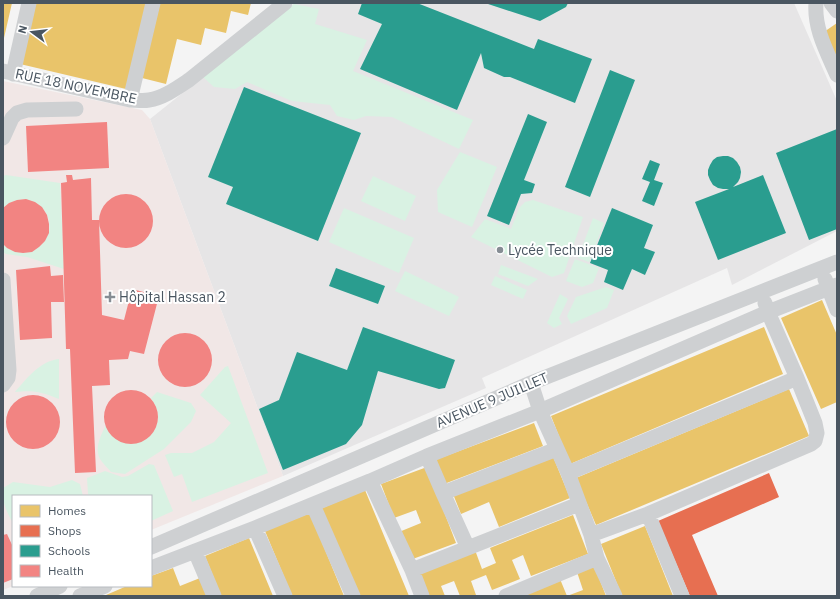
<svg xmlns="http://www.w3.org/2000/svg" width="840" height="599" viewBox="0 0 840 599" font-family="'IBM Plex Sans',sans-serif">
<rect width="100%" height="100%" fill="#f4f4f4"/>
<path fill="#e6e5e6" d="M295,3H794L837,101V231L732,285L727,268L482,378L486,388L283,476L150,119Z"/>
<path fill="#f1e7e6" d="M3,81L142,110L150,119L283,476L151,530V496H13V586L3,590Z"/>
<path fill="#d9f2e3" d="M294,4L319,9L315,24L367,40L353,71L473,120L459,149L392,117L366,116L354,120L337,116L330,105L292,101L247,82L235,89L214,87L203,77Z
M460,152L497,167L472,227L438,212L437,190Z
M6,175L60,183L64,269L27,257L6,254L3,252V244C10,251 19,254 29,252C34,251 38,248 42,244C65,219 31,183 3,208V176Z
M373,176L416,196L405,221L361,201Z
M533,200L583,217L564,273L552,277L471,237L485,219L511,229L519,208L525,202Z
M344,208L414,238L399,273L329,242Z
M593,218L604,223L589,262L578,258Z
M575,259L599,268L593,283L582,287L566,281Z
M501,265L538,279L528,286L498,274Z
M405,271L459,297L449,316L395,291Z
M495,276L527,290L523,299L491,285Z
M606,287L614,290L607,308L571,324L567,316L576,297Z
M560,294L568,299L559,318L562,324L554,328L547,323Z
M59,359V399C42,392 34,390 15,392C27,378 40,361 59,359Z
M228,366L268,473L192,502L182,474L174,477L165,455L171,453H192L214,442L231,423L200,395L225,367Z
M157,392L191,403L196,411L191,422L164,449L125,474L111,472C108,468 103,464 100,459C94,448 101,435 106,425C109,431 111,436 117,439C135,451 159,437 158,415C158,409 154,403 151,398Z
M149,464L154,465L173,511L151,521V496H90L88,494L87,478L105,471L122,477L128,476Z
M72,480L80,484L83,496H13V523C5,509 3,504 3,488L13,482L50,487Z"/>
<path fill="#e9c46a" d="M3,3H12L4,38H3Z
M34,3H146L126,89L20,64Z
M160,3H251L248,15L231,11L226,33L205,28L201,45L177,39L166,84L142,78Z
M837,23V57L821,34Z
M822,300L837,335V402L821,409L781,318Z
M764,327L783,374L570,464L551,416Z
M789,389L809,436L596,525L576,478Z
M534,423L543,446L444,484L435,460Z
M552,454L570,498L499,527L489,502L461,514L453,494Z
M427,467L456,543L410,560L399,532L421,523L416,510L394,518L381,484Z
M365,490L409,596H356L320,509Z
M310,513L344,596H292L265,531Z
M573,515L588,554L531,576L523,555L512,560L520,579L492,590L486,575L471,581L476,595L474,596H460L454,581L441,586L445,596H426L417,573L475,550L482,569L496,563L490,548Z
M645,526L673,596H622L601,544Z
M249,538L273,596H221L205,556Z
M594,565L606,596H567L583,590L577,572Z
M173,568L180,586L200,578L207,596H106V595L127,586H151V576Z
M560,579L567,596H516Z"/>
<path fill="#e76f51" d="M769,473L779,497L692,535L718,596H690L658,521Z"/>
<path fill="#2a9d8f" d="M362,3H417L534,49L538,39L592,59L575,103L510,77H504L484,68L481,53L457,110L360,69L382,24L358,14Z
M485,3H568L566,7L540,21Z
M610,70L635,80L590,197L565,187Z
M244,87L361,133L318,241L226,204L233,187L208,177Z
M528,114L547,122L524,180L535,184L532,193L521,194L509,225L487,216Z
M837,129V229L809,240L776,153Z
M723,156H728L733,158L737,162L740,167L741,172L740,178L738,182L733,187L763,175L786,233L718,260L695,202L729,189H723L718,188L713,185L710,180L708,175V170L710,165L713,160L717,157Z
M650,160L660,164L654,180L663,183L654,206L642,201L650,182L642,179Z
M612,208L653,225L644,248L655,252L645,275L632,269L623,290L604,282L608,270L590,263Z
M336,268L385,286L378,304L329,286Z
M363,327L455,360L445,388L439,389L378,371L362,425L346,444L283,470L259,409L279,400L297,352L347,370Z"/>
<path fill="#f28482" d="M107,122L109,168L28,172L26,126Z
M66,175H72L73,180L91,178L92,220H99L102,315L124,320L132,289L159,296L144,354L130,351L128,359L109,360L110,385L92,386L96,472L75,473L70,349H66L61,183L67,182Z
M99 221a27 27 0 1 1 54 0a27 27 0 1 1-54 0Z
M26,199L35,202L42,207L47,215L49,224V233L45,241L39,247L32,252L23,253L15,252L7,248L3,244V208L9,203L17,200Z
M50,266L51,276L63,275L64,302H51L52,338L20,340L16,270Z
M158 360a27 27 0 1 1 54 0a27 27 0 1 1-54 0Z
M104 417a27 27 0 1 1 54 0a27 27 0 1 1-54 0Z
M6 422a27 27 0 1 1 54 0a27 27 0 1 1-54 0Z
M7,534L13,547V579L3,583V535Z"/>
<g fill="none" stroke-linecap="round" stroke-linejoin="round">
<path stroke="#ced0d2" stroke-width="15" d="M816,3C814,29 827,52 837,75
M831,3L837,11
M3,71L130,100C136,100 143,101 149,100C163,98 177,88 189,80L285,3
M13,74L29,3
M130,100L153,3
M3,138L12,118L17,113L27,110L76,109
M825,279L837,310
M3,280L9,370L8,378L3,385
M531,383L540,411L568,473L591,535L597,558L615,596
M427,456L443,493L468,548
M568,473L797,378
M370,481L412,570L422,596
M443,493L557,449
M313,505L353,596
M648,514L682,596
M255,528L285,596
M591,535L648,514L811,444L815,441L817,433L815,423L797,378L768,312L765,303
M151,547L531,383L837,262
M195,551L214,596
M151,568L255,528L370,481L427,456L540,411L768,312L837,285
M412,570L579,504
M37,596L60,586
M80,596L105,586
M506,596L597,558"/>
</g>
<g fill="#868d94" stroke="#fff" stroke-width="1.5">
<circle cx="500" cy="250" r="4"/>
<path d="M108 291h4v4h4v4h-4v4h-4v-4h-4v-4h4z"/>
</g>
<g text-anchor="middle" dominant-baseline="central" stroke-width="4" stroke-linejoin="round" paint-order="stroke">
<g font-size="14" fill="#4a5661" stroke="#fff">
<text transform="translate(76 86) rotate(12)">RUE 18 NOVEMBRE</text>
<text transform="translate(492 400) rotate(-23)">AVENUE 9 JUILLET</text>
</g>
<g font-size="14" fill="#4a5661" stroke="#fff" text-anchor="start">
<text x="508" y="250">Lycée Technique</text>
<text x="119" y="297">Hôpital Hassan 2</text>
</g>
</g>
<rect width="840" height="599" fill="none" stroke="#4a5661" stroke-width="8"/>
<rect x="12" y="495" width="140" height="92" fill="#ffffff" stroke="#b7bbc0"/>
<rect x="20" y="505" width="20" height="12" fill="#e9c46a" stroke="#b7bbc0"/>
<text x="48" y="515" font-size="12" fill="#4a5661">Homes</text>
<rect x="20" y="525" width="20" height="12" fill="#e76f51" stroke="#b7bbc0"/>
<text x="48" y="535" font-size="12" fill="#4a5661">Shops</text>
<rect x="20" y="545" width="20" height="12" fill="#2a9d8f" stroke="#b7bbc0"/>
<text x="48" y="555" font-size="12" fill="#4a5661">Schools</text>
<rect x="20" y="565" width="20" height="12" fill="#f28482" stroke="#b7bbc0"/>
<text x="48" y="575" font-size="12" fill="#4a5661">Health</text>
<g transform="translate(32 32) rotate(285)" stroke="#ffffff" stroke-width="3" paint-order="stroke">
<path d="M0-3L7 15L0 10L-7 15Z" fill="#4a5661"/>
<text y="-6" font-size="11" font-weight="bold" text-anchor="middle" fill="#4a5661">N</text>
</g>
</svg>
